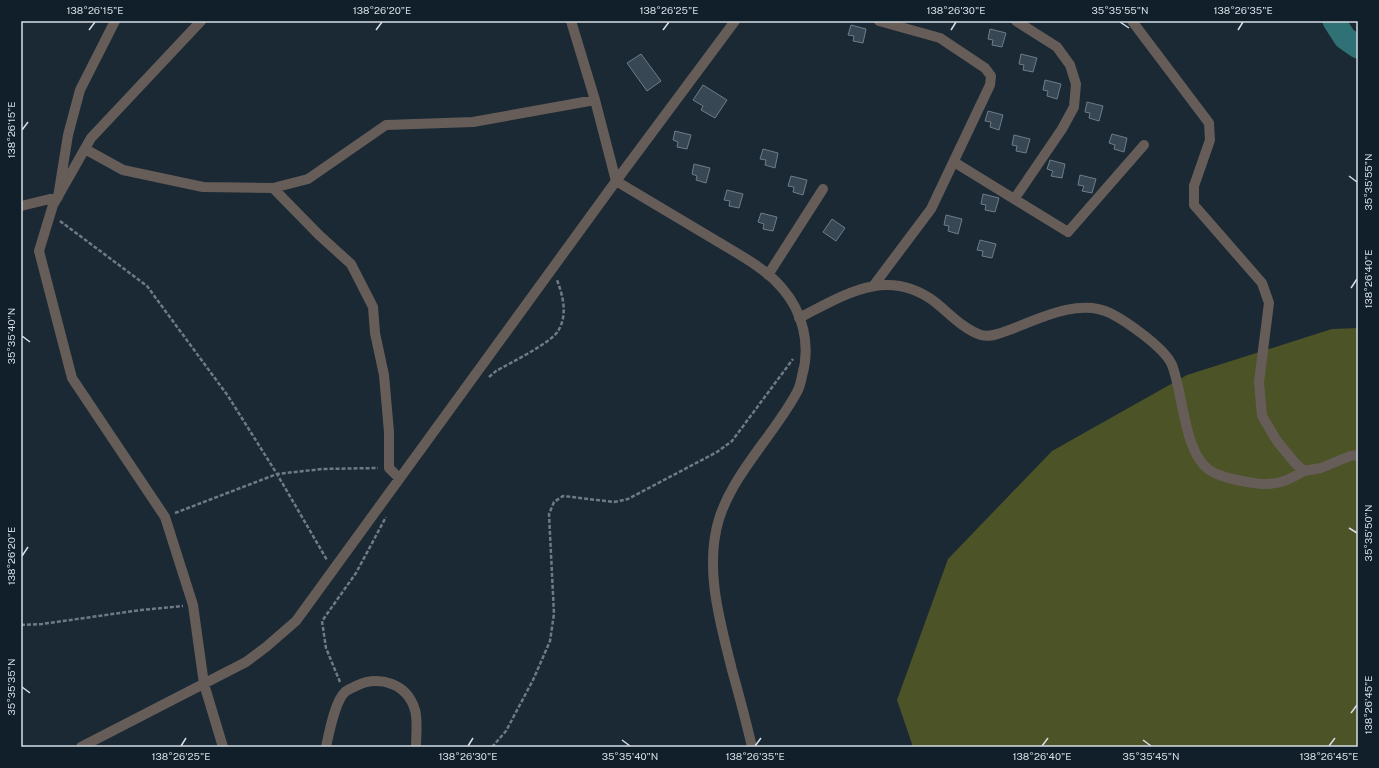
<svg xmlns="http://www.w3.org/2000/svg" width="1379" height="768" viewBox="0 0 1379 768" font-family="'Public Sans',sans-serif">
<rect width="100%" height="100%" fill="#1b2934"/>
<path fill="#4c5327" d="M1358,328V747H913L897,700L948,559L1052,451L1187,375L1332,329Z"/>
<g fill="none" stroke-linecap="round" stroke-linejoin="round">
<path stroke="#307175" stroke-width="23" d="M1334,21L1345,38L1358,47"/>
</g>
<path fill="#384754" stroke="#6c7d8b" d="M851,25L866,29L863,43L853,41L854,36L848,35Z
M990,29L1006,33L1002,47L992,45L993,40L988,39Z
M641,54L661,81L647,91L627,63Z
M1021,54L1037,58L1033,72L1023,70L1024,65L1019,64Z
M1045,80L1061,84L1057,99L1047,96L1048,91L1043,90Z
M703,85L727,100L715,118L701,110L703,106L693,100Z
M1087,102L1103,106L1099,121L1089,118L1090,113L1085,112Z
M988,111L1003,115L999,130L990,127L991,122L985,121Z
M675,131L691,135L687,149L677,147L678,142L673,140Z
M1112,134L1127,138L1124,152L1114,149L1115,145L1109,143Z
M1014,135L1030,139L1026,153L1016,151L1017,146L1012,145Z
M763,149L778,153L775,168L765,165L766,160L760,159Z
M1050,160L1065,164L1062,178L1051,176L1053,171L1047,169Z
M694,164L710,168L706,183L696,180L697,176L692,174Z
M1080,175L1096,179L1092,193L1082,191L1084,186L1078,185Z
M791,176L807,180L803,195L793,192L794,187L788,186Z
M727,190L743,194L739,208L729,206L730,201L724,200Z
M983,194L999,198L995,212L985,210L986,205L981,204Z
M761,213L777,217L773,231L763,229L764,224L758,222Z
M946,215L962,219L958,234L948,231L949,226L944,225Z
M832,219L845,228L836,241L823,232Z
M980,240L996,244L992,258L982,256L983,251L977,250Z"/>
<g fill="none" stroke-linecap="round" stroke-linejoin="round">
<path stroke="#6f7b84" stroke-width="2.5" stroke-dasharray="4 2" stroke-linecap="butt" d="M60,221L147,286L228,396L277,474L327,560
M489,377L496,371C510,363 551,343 558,331C568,315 563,296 557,280
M175,513L277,474L322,469L378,468
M21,625L42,624L141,610L183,606
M340,682L326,648L322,621L356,573L386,517
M492,747L506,731L533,680L550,641L554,614L549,514L554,502L563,496L614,502L628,499L717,452L732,441L793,359"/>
<path stroke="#665d59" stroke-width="10" d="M201,21L91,138L53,205L39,251L72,378L165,517L193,605L204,684L223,747
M571,21L595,100L616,181C649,201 682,220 715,240C738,254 764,267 782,288C803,312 811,345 802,376C801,381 800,387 797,392C774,435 734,472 719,519C704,568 720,622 732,670C739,695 746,721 752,747
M1132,21L1209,123L1210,140L1194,186V205L1262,283L1269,303L1259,382L1262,416L1277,441L1295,463L1304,471L1321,468L1350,456L1358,455
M85,149L123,170L203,187L273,188L308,179L386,125L473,122L595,100
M954,162L1068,232L1144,145
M273,188L319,235L351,264L373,307L375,333L384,375L389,432V468L399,478
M1015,198L1062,129L1074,107L1076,84L1070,65L1057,47L1016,21
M21,206L58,197L68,135L80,90L115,21
M768,275L823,189
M874,285L931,209L990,85L991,76L985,68L940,38L879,21
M799,318C844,295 887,266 935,302C949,313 963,329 981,335C991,338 1003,332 1012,329C1040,318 1080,298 1110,313C1126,321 1165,348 1172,365C1183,393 1184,451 1208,469C1215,475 1228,478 1237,480C1252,483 1266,486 1281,482C1289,480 1297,475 1304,471
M81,747L246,662L266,647L296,621L616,181L735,21
M326,747C329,733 335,701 345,692C347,690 352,688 356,686C379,675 407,683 415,710C418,720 416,736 416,747"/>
</g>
<path fill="none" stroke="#d5dee6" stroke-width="1.5" d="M1120,22L1129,28M89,30L95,22M376,30L382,22M663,30L669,22M951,30L956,22M1238,30L1243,22M22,130L28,122M1349,176L1357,182M1351,288L1357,279M22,336L30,342M1349,528L1357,533M22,556L28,547M22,687L30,693M1351,713L1357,705M622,740L630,746M1143,740L1151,746M181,746L186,738M468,746L473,738M755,746L761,738M1042,746L1048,738M1329,746L1335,738"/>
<rect width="1379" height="768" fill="none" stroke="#111f2a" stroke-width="44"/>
<rect x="22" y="22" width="1335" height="724" fill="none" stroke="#d5dee6" stroke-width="1.5"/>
<g font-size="10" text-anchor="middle" fill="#d5dee6">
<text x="95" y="14">138°26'15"E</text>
<text x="382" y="14">138°26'20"E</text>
<text x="669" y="14">138°26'25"E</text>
<text x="956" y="14">138°26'30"E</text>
<text x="1120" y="14">35°35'55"N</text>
<text x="1243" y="14">138°26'35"E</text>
<text transform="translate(11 130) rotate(-90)" y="4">138°26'15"E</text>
<text transform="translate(1368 182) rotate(-90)" y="4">35°35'55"N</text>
<text transform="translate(1368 279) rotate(-90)" y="4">138°26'40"E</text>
<text transform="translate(11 336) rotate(-90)" y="4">35°35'40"N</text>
<text transform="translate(1368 533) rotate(-90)" y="4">35°35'50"N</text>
<text transform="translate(11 556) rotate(-90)" y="4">138°26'20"E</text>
<text transform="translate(11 687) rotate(-90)" y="4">35°35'35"N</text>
<text transform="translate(1368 705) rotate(-90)" y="4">138°26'45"E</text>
<text x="181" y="760">138°26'25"E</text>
<text x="468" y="760">138°26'30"E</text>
<text x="630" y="760">35°35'40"N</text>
<text x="755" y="760">138°26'35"E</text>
<text x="1042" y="760">138°26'40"E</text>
<text x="1151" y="760">35°35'45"N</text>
<text x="1329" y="760">138°26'45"E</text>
</g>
</svg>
